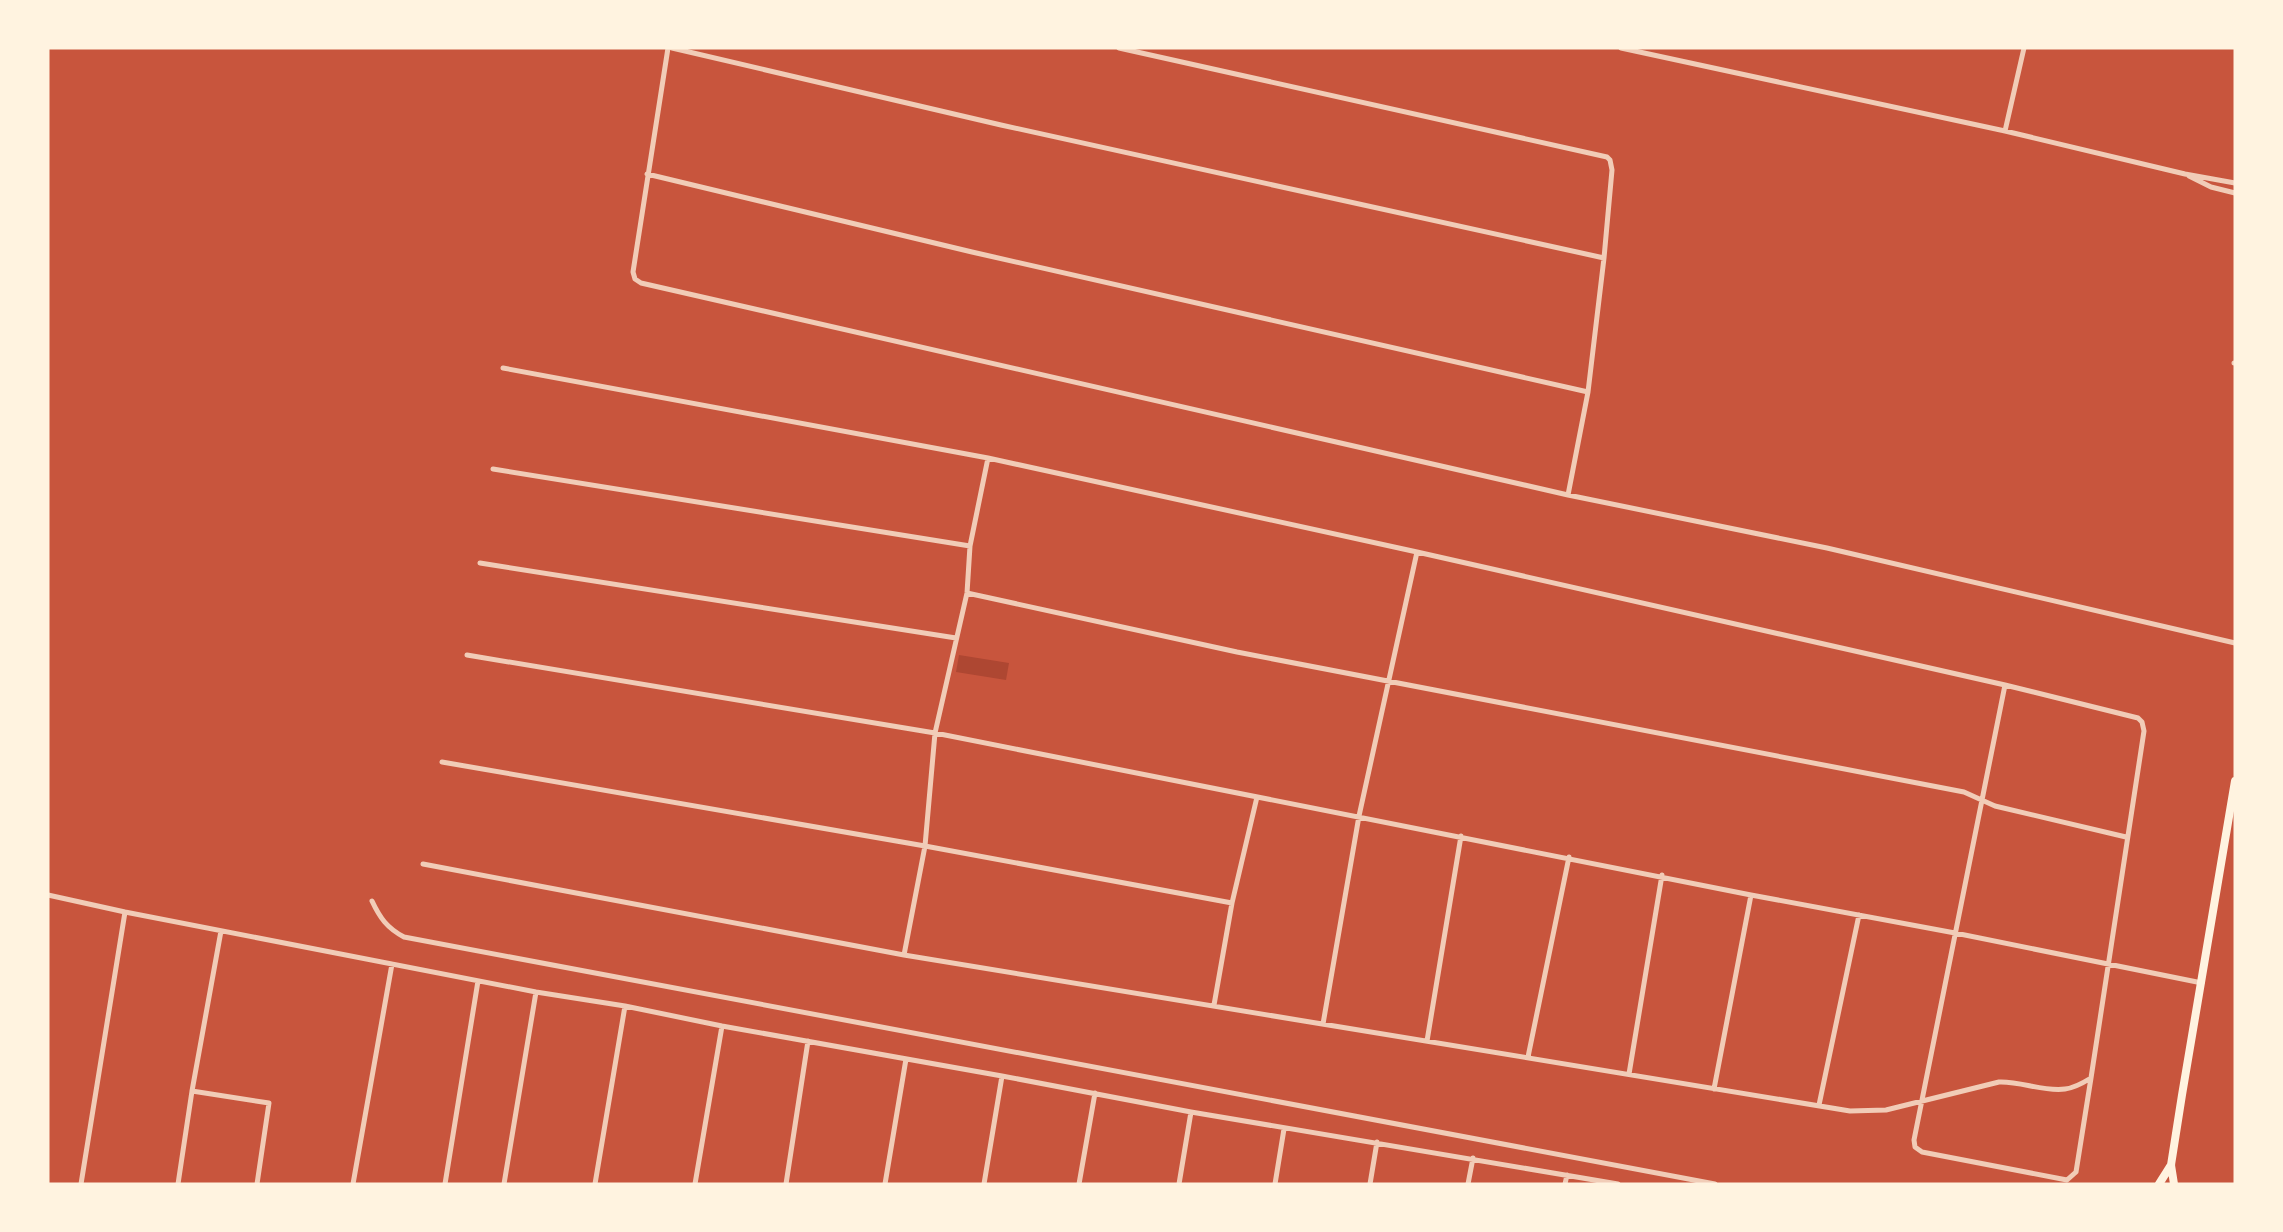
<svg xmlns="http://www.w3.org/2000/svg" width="2283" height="1232" viewBox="0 0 2283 1232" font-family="'Playfair Display',serif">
<rect width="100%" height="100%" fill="#c8553d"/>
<path fill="#ae4732" d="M959,655L1009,663L1006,680L956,672Z"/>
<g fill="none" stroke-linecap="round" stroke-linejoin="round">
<path stroke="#f1ccb7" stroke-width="5" d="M668,48L633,272L635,279L641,283L1568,495L1827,548L2235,643
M672,48L1001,125L1604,258
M1119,48L1607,157L1610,160L1612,170L1604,258L1588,392L1568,495
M1621,48L2005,131L2185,174L2235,183
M2005,131L2024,48
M647,174L972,252L1588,392
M2189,176L2211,187L2235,193
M2234,363H2235
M493,469L970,546
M480,563L956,638
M967,593L1237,652L1964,792L1995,806L2126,837
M467,655L935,733L1751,895L1955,933L2202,983
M2005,685L1914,1140L1915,1147L1922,1152L2067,1180L2076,1172L2091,1078
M442,762L925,846L1232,903
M423,864L904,955L1850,1111L1886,1110L1999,1082C2021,1081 2043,1092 2065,1089C2074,1088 2083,1083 2091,1078L2144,731L2142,722L2138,718L2005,685L1417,552L988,458L503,368
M48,895L125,912L536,992L625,1006L722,1026L1002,1076L1191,1112L1618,1184
M372,901C380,918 387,928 404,937L1715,1184
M904,955L925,846L935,733L967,593L970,546L988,458
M1214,1005L1232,903L1257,797
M1323,1024L1359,816L1417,552
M1427,1041L1461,836
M1528,1057L1569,857
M1629,1074L1662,875
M1714,1089L1751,895
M192,1091L269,1103L257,1184
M1819,1105L1859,915
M81,1184L125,912
M178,1184L192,1091L221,931
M353,1184L392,964
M445,1184L478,981
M504,1184L536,992
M595,1184L625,1006
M695,1184L722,1026
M786,1184L808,1041
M885,1184L906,1059
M984,1184L1002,1076
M1079,1184L1095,1093
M1179,1184L1191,1112
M1275,1184L1284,1129
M1370,1184L1377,1142
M1468,1184L1473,1158
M1565,1184L1567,1175"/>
<path stroke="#fff3e0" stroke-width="8" d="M2159,1184L2171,1165
M2174,1184L2171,1165L2182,1095L2235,781"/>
</g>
<rect width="2283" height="1232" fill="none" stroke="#fff3e0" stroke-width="99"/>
</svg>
